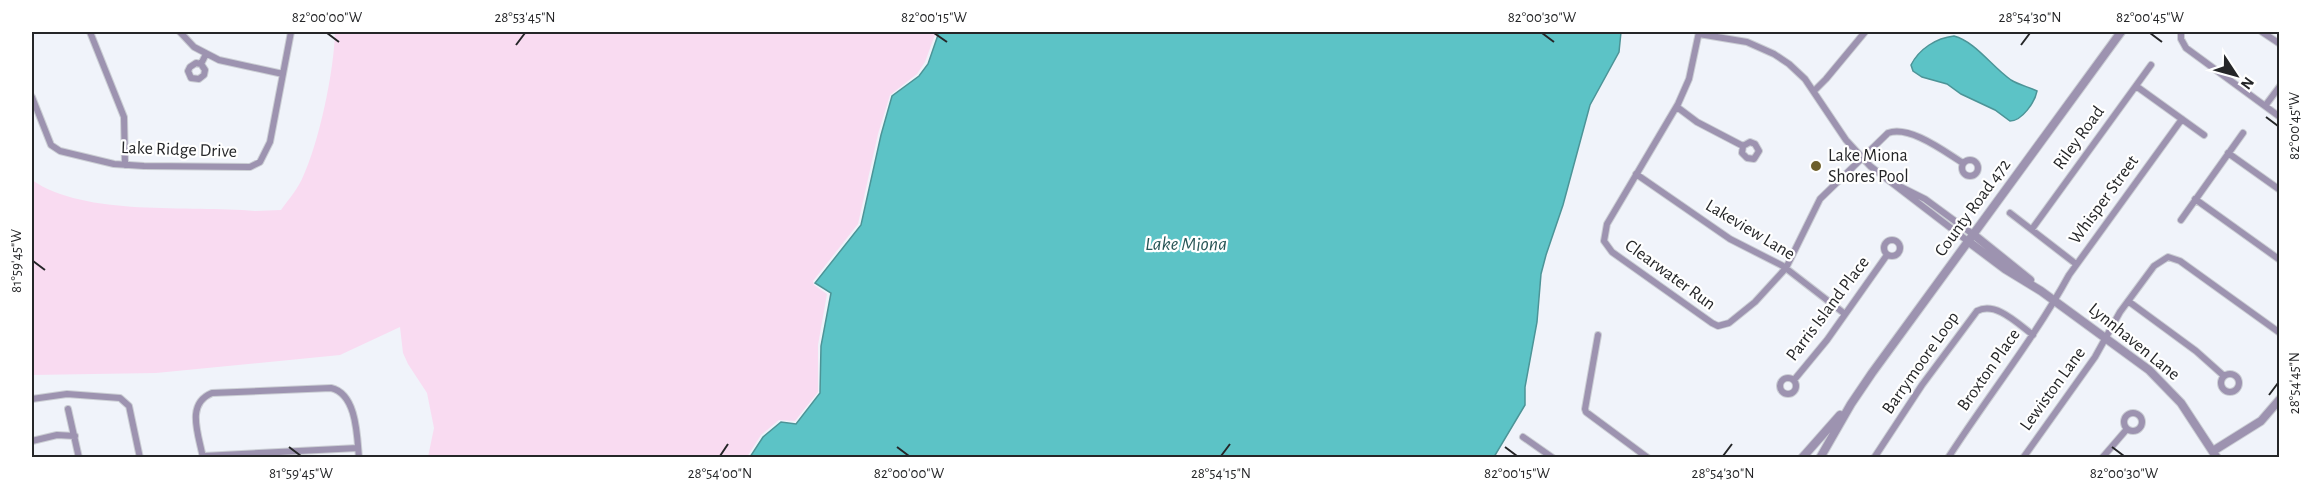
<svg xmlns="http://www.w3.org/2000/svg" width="2311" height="489" viewBox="0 0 2311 489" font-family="'Alegreya Sans',sans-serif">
<rect width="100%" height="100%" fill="#f0f3fa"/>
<path fill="#f9dbf1" d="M335,32H936L925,62L917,74L890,95L878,134L858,224L813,281L814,285L827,294L818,345V392L795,421L779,420L761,435L747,457H428L434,428L427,393L408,364L403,353L400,327L340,355L156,373L32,375V180C85,217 189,205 255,211L281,210C288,200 297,190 302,179C319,143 334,72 335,32Z"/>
<path fill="#5cc3c6" stroke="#4c9497" stroke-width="1.5" d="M939,32H1621L1619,52L1590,105L1563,205L1546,255L1541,274L1537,322L1525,387V405L1494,457H750L763,437L781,422L796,424L820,393L821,346L831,293L815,283L861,225L881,135L892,96L919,76L928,64Z
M1954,36C1976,42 1991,66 2011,80C2019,85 2029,87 2037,91C2035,102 2022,121 2010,121L1995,110L1961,94L1947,84L1922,77L1913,71L1911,65C1919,49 1936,38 1954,36Z"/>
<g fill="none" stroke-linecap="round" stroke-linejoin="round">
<defs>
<path id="minor" d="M90,32L124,117L125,165
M180,32L194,47L219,60L283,74
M1699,32L1689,79L1678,104L1607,224L1604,241L1612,252L1712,323L1718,326L1729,323L1755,302L1786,268L1820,199L1888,133C1910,125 1945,152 1963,163
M2181,32V39L2186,48L2280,117
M2262,32L2280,44
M1699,34L1747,42L1774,54L1789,64L1805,79L1846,140L1870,166L1969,242
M201,64L196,63L190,67L188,71L191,78L199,79L204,75L205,70L201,64L206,54
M2136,86L2204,135
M1814,91L1826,79L1865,32
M32,97L51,145L60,151L114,164L144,166L250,167L260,162L270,142L291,32
M2265,106L2280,86
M1677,107L1697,122L1743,146L1750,142L1755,144L1759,151L1754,159L1747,158L1742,153L1743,146
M2228,153L2280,190
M1962 168a8 8 0 1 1 16 0a8 8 0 1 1-16 0Z
M1636,174L1730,239L1783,266L1845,314
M1901,187L1925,199L1974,235
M2195,199L2280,260
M2010,213L2076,264
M2181,220L2243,133
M2032,229L2151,65
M1884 248a8 8 0 1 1 16 0a8 8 0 1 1-16 0Z
M2128,301L2196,351L2224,376
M1598,335L1585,409L1586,412L1648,458
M2221 383a9 9 0 1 1 18 0a9 9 0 1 1-18 0Z
M1780 386a8 8 0 1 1 16 0a8 8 0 1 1-16 0Z
M1794,380L1827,340L1887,255
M32,399L67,394L120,398L129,406L140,458
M68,409L79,458
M2124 422a9 9 0 1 1 18 0a9 9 0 1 1-18 0Z
M1523,437L1553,458
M32,441L57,435L75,436
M203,456L358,448
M203,458C199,435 185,404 212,393L331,388C357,394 357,436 359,458
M1874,458L1922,385L1977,311C1996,301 2018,324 2033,335
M1948,458C1988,396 2034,339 2069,275L2182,119
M2023,458L2095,357L2120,312L2154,266L2168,257L2180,261L2280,333
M2102,458L2127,429"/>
<path id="tertiary" d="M1974,235L2030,280
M1969,242L2005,269L2041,291L2149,370L2181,403L2217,458
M2213,451L2261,421L2280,399
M1802,458L1840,415
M1820,458L1851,404L1872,373L2121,32"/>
</defs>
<use href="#minor" stroke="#cbced4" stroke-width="8"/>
<use href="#tertiary" stroke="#cbced4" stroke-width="10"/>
<use href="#minor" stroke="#9d93b0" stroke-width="6"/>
<use href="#tertiary" stroke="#9d93b0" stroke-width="8"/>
</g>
<path fill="none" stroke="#252628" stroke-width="2" d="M327,33L339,42M934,33L947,42M1542,33L1554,42M2150,33L2162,42M516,45L525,33M2021,45L2030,33M2266,117L2278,126M33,261L45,270M2269,395L2278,383M289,447L301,456M897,447L909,456M1505,447L1517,456M2112,447L2124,456M720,456L728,444M1221,456L1230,444M1723,456L1732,444"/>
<circle fill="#6d5f2c" stroke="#fff" stroke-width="2" cx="1816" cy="166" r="6"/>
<g text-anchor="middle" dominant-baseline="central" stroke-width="4.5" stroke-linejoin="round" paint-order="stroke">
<g font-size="18" fill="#252628" stroke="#fff">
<text transform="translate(2079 138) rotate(-54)">Riley Road</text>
<text transform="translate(179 150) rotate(2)">Lake Ridge Drive</text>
<text transform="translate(2104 200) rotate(-54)">Whisper Street</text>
<text transform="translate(1973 208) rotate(-54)">County Road 472</text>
<text transform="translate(1750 230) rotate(31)">Lakeview Lane</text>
<text transform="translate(1670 275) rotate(36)">Clearwater Run</text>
<text transform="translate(1828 309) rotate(-53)">Parris Island Place</text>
<text transform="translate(2134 342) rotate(39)">Lynnhaven Lane</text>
<text transform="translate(1921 363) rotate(-55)">Barrymoore Loop</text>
<text transform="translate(1989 370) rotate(-55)">Broxton Place</text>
<text transform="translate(2053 389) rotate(-54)">Lewiston Lane</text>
</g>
<g font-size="18" fill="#252628" stroke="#fff" text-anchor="start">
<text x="1828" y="156">Lake Miona<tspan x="1828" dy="21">Shores Pool</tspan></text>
</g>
<g font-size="20" font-style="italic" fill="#285657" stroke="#fff">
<text x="1186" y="244">Lake Miona</text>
</g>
</g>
<rect width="2311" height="489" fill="none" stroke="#ffffff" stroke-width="66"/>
<g transform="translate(2236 75) rotate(126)" stroke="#ffffff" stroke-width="4.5" paint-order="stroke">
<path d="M0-4.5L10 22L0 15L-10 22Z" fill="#252628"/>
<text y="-9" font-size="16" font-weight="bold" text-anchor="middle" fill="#252628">N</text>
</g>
<rect x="33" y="33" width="2245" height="423" fill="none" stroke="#252628" stroke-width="2"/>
<g font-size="15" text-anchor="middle" fill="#252628">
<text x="327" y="22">82°00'00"W</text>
<text x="525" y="22">28°53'45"N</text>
<text x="934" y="22">82°00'15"W</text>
<text x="1542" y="22">82°00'30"W</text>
<text x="2030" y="22">28°54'30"N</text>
<text x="2150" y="22">82°00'45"W</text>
<text transform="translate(2294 126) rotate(-90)" y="5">82°00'45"W</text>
<text transform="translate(16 261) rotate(-90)" y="5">81°59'45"W</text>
<text transform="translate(2294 383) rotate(-90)" y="5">28°54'45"N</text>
<text x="301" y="478">81°59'45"W</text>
<text x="720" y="478">28°54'00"N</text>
<text x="909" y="478">82°00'00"W</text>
<text x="1221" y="478">28°54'15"N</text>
<text x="1517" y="478">82°00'15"W</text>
<text x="1723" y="478">28°54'30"N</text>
<text x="2124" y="478">82°00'30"W</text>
</g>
</svg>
